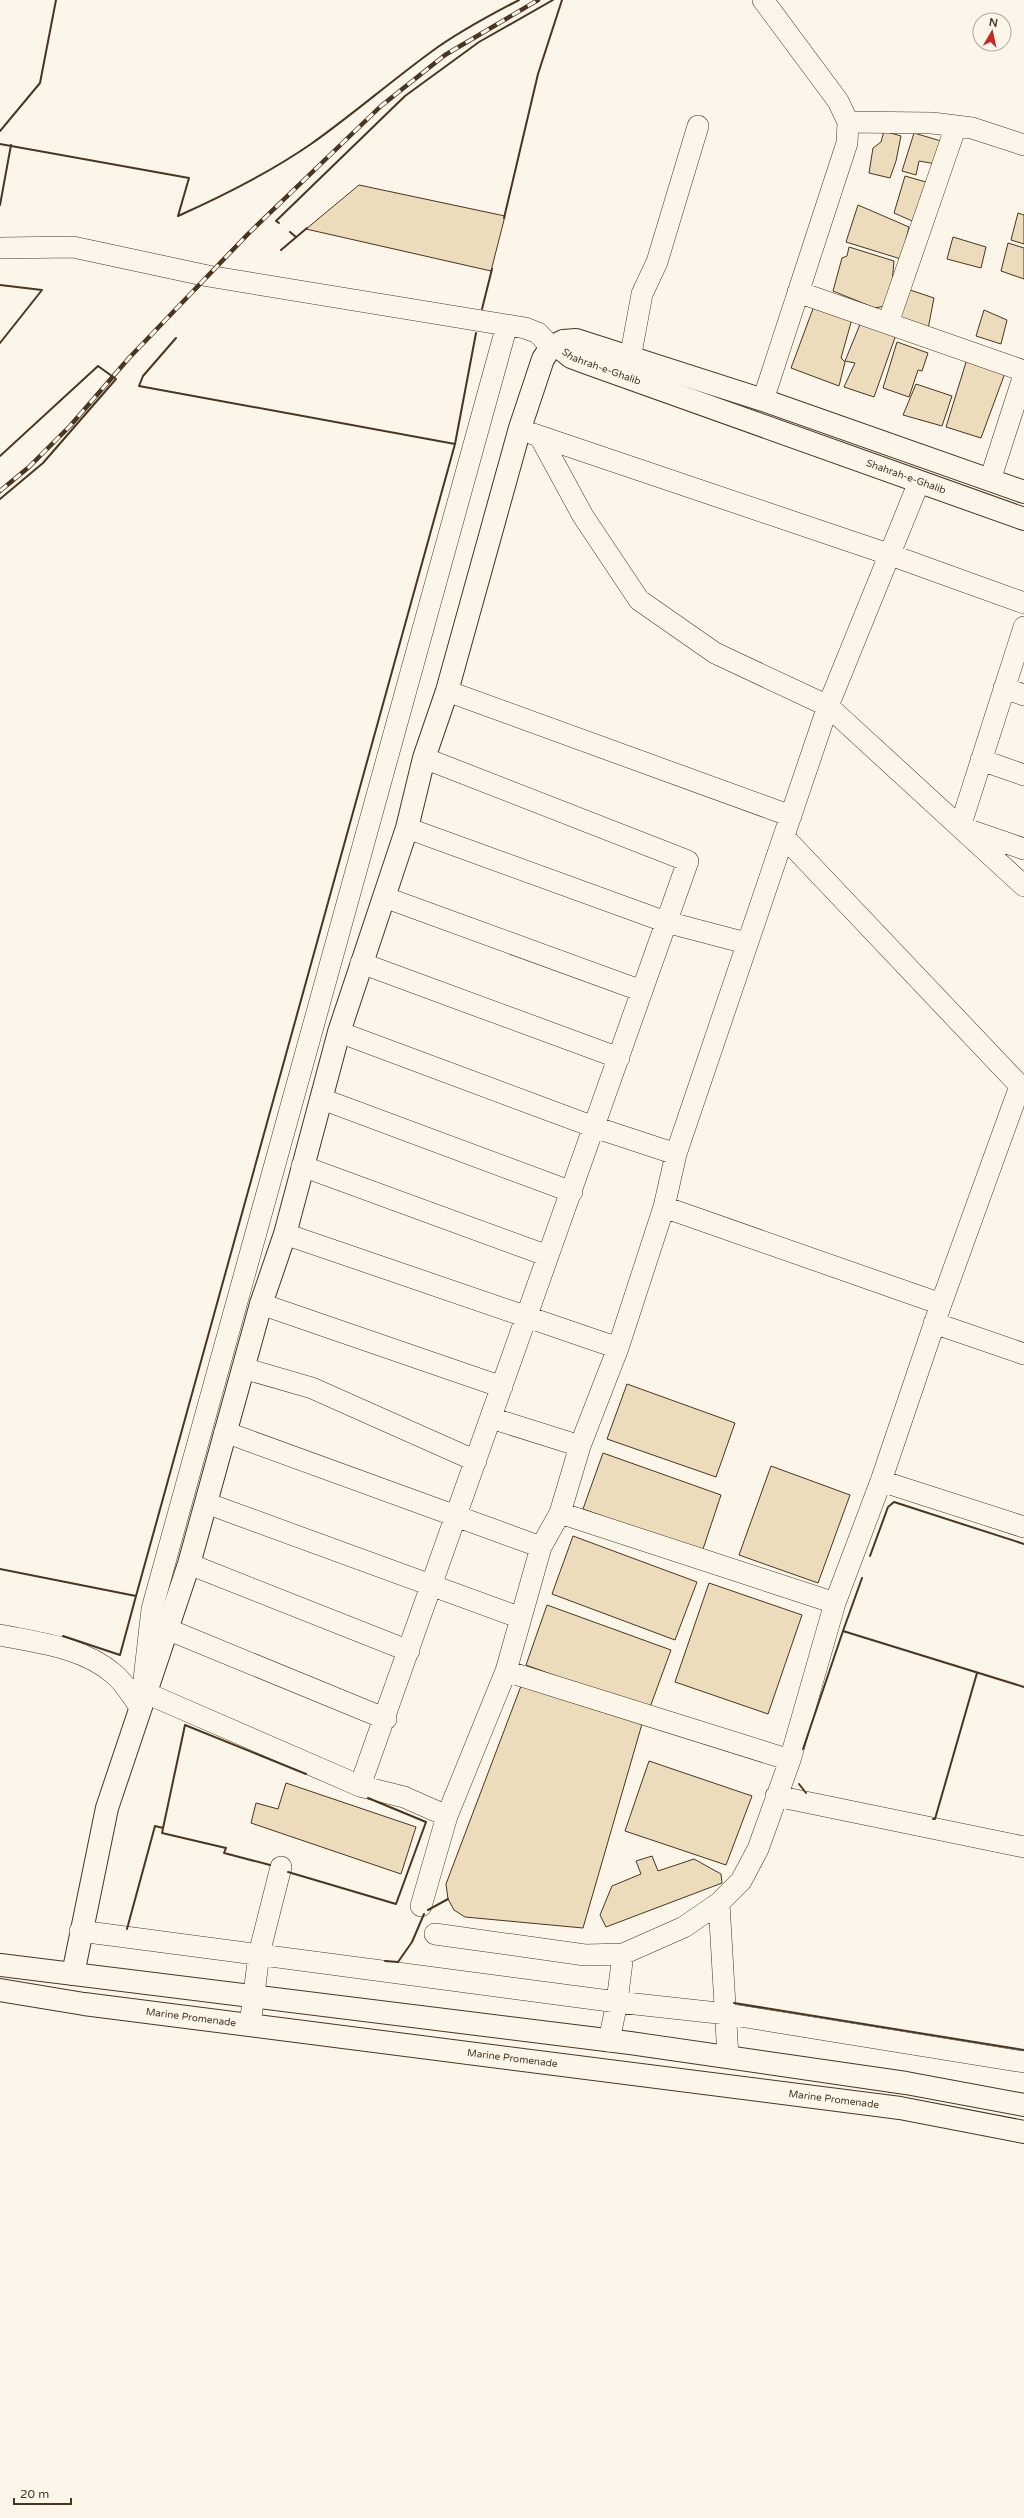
<svg xmlns="http://www.w3.org/2000/svg" width="1024" height="2518" viewBox="0 0 1024 2518" font-family="'Varela Round',sans-serif">
<rect width="100%" height="100%" fill="#fbf6e9"/>
<path fill="#ecdcbc" stroke="#4a3520" d="M884,131L901,136L896,161L890,178L869,173L873,148L881,142Z
M914,133L941,141L936,164L919,161L916,175L902,171Z
M905,176L933,184L919,224L894,213Z
M359,185L505,216L491,271L306,229Z
M858,205L909,227L901,259L846,242Z
M1018,213L1024,215V244L1011,240Z
M953,237L986,247L981,268L947,259Z
M1008,243L1024,248V279L1001,271Z
M849,247L894,261L890,305L875,308L833,291L842,258L847,256Z
M907,289L934,298L928,329L899,318Z
M814,306L852,319L841,358L845,362L839,386L791,368Z
M984,310L1007,320L1001,344L976,336Z
M863,317L898,329L874,397L844,387L855,363L845,361Z
M897,342L928,353L922,371L918,370L909,397L883,388Z
M967,359L1005,373L981,438L946,427Z
M916,384L952,396L942,426L903,415Z
M627,1384L735,1423L716,1477L607,1439Z
M603,1453L721,1495L702,1552L583,1509Z
M771,1466L850,1495L818,1583L739,1555Z
M573,1536L697,1582L675,1640L552,1594Z
M709,1583L802,1615L768,1714L675,1682Z
M547,1605L671,1650L649,1710L526,1665Z
M521,1686L642,1724L583,1928L465,1917L454,1910L448,1899L446,1884Z
M649,1761L752,1796L726,1865L625,1831Z
M286,1783L416,1827L401,1874L251,1823L256,1803L278,1809Z
M652,1856L658,1871L694,1859L721,1874L722,1883L606,1927L600,1915L612,1886L641,1874L636,1861Z"/>
<g fill="none" stroke-linecap="round" stroke-linejoin="round">
<defs>
<path id="minor" d="M763,0L838,101L848,122L847,143L763,400
M848,122L932,123L972,128L1024,145
M0,248L73,247L208,276L525,328L538,333L551,347
M798,292L1024,371
M888,323L956,126
M627,375L642,294L657,262L698,126
M533,434L888,554L1024,603
M540,437L583,516L639,600L715,653L828,706L1024,886
M990,480L1024,375
M1024,627L960,827L1024,849
M1004,688L1024,695
M447,691L791,816
M981,760L1024,775
M407,828L666,922L746,943
M784,837L1024,1090
M384,897L642,991
M361,963L619,1058
M339,1032L594,1127L676,1154
M322,1099L572,1192
M302,1166L548,1256
M664,1207L941,1304
M285,1234L618,1348
M261,1304L502,1387
M934,1323L1024,1354
M243,1368L312,1388L476,1461
M491,1418L580,1446
M225,1432L541,1547
M881,1481L1024,1527
M206,1503L521,1618
M560,1513L835,1603
M189,1564L409,1651
M167,1629L386,1719
M0,1635C39,1643 83,1647 114,1674C125,1683 132,1697 141,1708
M506,1671L790,1760
M143,1688L152,1609L507,325
M146,1693L360,1786L404,1797L447,1816
M360,1786L688,861L424,758
M776,1796L1024,1847
M719,1903L728,2057
M421,1906L447,1816L506,1671L541,1547L560,1513L580,1446L618,1348L664,1207L676,1154L828,706L919,482
M80,1931L617,2002L727,2014L1024,2062
M435,1934L585,1955L623,1954L684,1927L719,1903L741,1881L758,1849L790,1760L835,1603L881,1481L941,1304L1020,1086
M250,2025L259,1954L281,1867
M609,2041L617,2002L623,1954"/>
<g id="major">
<path id="s1" d="M556,345L571,357L587,363L1024,519"/>
<path d="M0,1965L630,2043L906,2083L1024,2105"/>
<path d="M73,1974L107,1808L189,1564L261,1304L285,1234L339,1032L407,828L424,758L447,691L520,428L543,359L551,347L563,341L576,340L763,400L1024,492"/>
<path id="s2" d="M0,1990L84,2004L900,2108L1024,2132"/>
</g>
</defs>
<use href="#minor" stroke="#4a3520" stroke-width="22"/>
<use href="#major" stroke="#4a3520" stroke-width="24"/>
<use href="#minor" stroke="#fbf6e9" stroke-width="21"/>
<use href="#major" stroke="#fbf6e9" stroke-width="22"/>
<defs>
<path id="rail" d="M0,491L29,467L70,426L129,358L248,234L381,106L445,55L538,0"/>
</defs>
<use href="#rail" stroke="#4a3520" stroke-width="4.5"/>
<use href="#rail" stroke="#fbf6e9" stroke-width="3" stroke-dasharray="9" stroke-linecap="butt"/>
<path stroke="#4a3520" stroke-width="2" d="M0,131L40,83L56,0
M0,144L189,178L178,216
M0,205L11,145
M178,216C225,195 269,173 311,144C352,115 390,82 431,52C458,32 490,15 519,0
M504,218L538,74L562,0
M279,223L276,221L405,96L479,42L553,0
M290,232L296,237
M281,250L307,228
M0,285L42,290L0,343
M482,309L492,269
M176,338L143,376L139,386L455,444
M0,456L98,366L116,379L43,463L0,499
M870,1556L888,1507L894,1502L1024,1544
M0,1569L136,1596L455,444L476,333
M862,1578L843,1631L1024,1687
M63,1636L120,1655L136,1596
M803,1749L843,1631
M799,1784L806,1793
M933,1819H935L977,1673
M270,1865L224,1853L226,1848L162,1833L185,1725L306,1774
M288,1872L396,1904L426,1822L368,1798
M428,1910L448,1899
M127,1929L155,1826L163,1828
M385,1961L398,1962L412,1942L424,1914
M734,2003L1024,2050"/>
</g>
<g text-anchor="middle" dominant-baseline="central" stroke-width="3" stroke-linejoin="round" paint-order="stroke">
<g font-size="10" fill="#4a3520" stroke="#fbf6e9">
<text stroke="none"><textPath href="#s1" startOffset="51">Shahrah-e-Ghalib</textPath></text>
<text stroke="none"><textPath href="#s1" startOffset="375">Shahrah-e-Ghalib</textPath></text>
<text stroke="none"><textPath href="#s2" startOffset="193">Marine Promenade</textPath></text>
<text stroke="none"><textPath href="#s2" startOffset="517">Marine Promenade</textPath></text>
<text stroke="none"><textPath href="#s2" startOffset="841">Marine Promenade</textPath></text>
</g>
</g>
<g transform="translate(992 32) rotate(9)"><circle r="19" fill="#fbf6e9" stroke="#b4a999"/>
<path d="M0-3L7 15L0 10L-7 15Z" fill="#c62828"/>
<text y="-6" font-size="11" font-weight="bold" text-anchor="middle" fill="#4a3520">N</text>
</g>
<path d="M14 2498v6h57v-6" fill="none" stroke="#4a3520" stroke-width="2"/>
<text x="20" y="2498" font-size="12" fill="#4a3520" stroke="#fbf6e9" stroke-width="3" paint-order="stroke">20 m</text>
</svg>
